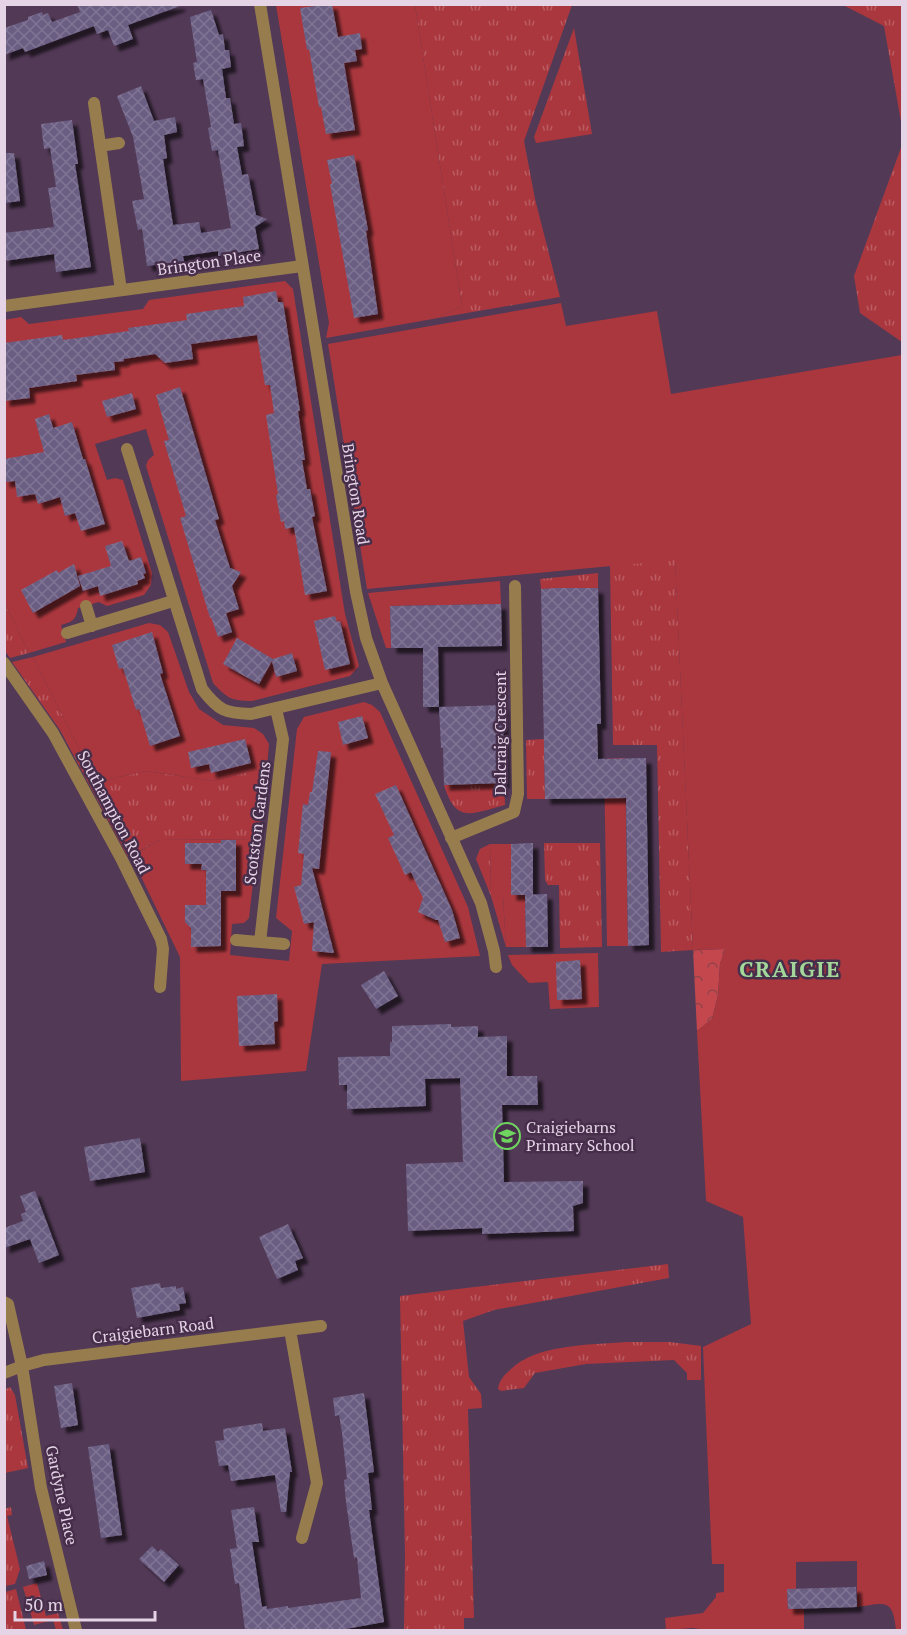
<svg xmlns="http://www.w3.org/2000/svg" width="907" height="1635" viewBox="0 0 907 1635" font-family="'PT Serif',serif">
<defs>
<pattern id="grass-tufts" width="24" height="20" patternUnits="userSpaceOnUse" patternTransform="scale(1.5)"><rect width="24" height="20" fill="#ab373e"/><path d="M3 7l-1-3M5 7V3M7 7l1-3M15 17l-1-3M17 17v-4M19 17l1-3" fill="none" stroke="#ba5c63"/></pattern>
<pattern id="forest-crowns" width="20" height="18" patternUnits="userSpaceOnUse" patternTransform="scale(1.5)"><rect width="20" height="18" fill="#c3474d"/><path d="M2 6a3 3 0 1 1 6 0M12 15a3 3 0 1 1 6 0" fill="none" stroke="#90444a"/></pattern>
<pattern id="building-cross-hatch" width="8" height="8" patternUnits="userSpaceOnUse" patternTransform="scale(1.5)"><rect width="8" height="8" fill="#6b5e82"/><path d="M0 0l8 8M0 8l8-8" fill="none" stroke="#807494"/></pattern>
<filter id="shadow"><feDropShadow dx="5.5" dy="5.5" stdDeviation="1.5" flood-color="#0009"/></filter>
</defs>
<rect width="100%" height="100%" fill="#523956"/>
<path fill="url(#grass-tufts)" d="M415,5H572L524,141L535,199L560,297L438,318L462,306Z
M843,5H902V127L884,26Z
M574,28L592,134L536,143L534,137Z
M902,145V342L860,313L854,276Z
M675,559L693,950L661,952L657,745H613L610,565Z
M598,573V588L541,589L540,579Z
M5,604L29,653L10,658L5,651Z
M33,657L96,782L146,771L213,781L267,767L258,839L160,840L128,857L60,730L12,662Z
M544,739L545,799H527L526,740Z
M504,783L505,805C473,813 456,825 444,785Z
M544,843H600L602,947L560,948L559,885H548L545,880Z
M490,844L491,896H503L506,947L491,896L476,859L480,849Z
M668,1264L669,1278L494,1310L463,1321L469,1377L481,1394L482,1408L468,1409L474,1618H464V1630H404L405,1555L400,1296Z
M626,1342H670L701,1346V1380H687V1373L674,1360L586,1364L535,1373L524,1388L501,1391L498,1389C499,1381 504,1375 510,1370C535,1344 591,1345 626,1342Z
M10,1387L15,1395L28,1468L5,1473L4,1390Z
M11,1507L12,1515L7,1516L20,1569L15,1584L5,1586L4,1509Z
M37,1583L46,1616L58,1613L63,1630H56L53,1620L34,1625L23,1587Z
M16,1589L26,1630H5V1592Z"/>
<path fill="url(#forest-crowns)" d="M725,949L720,964L718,995L712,1019L697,1031L693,950Z"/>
<path fill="#ab373e" d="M276,5H415L462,306L438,318L326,338L329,323Z
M285,281L293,289L345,614L359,666L350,676L252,701C231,701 227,698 213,683L146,466L148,460L154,455L146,429L95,444L107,480L115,478L123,480L152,573L151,585L144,595L107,606L99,602L78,608C76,620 72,622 61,625L66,642L29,653L5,604L4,320L21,317L29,324L143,309L149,300Z
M561,303L566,326L657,311L671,394L902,355V1579L901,1582L902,1630H896C893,1598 885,1603 857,1607V1561L796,1562V1589H787L788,1609H804V1629L707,1630L693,1628L666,1630L665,1618L703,1613L716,1597V1593L724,1592V1564H712L703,1347L751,1324L743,1217L706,1201L697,1031L712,1019L718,995L720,964L725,949L693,950L675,560L367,589L328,344Z
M500,581L501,604L390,606L391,648H386L368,593Z
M149,623L160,625L168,632L189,692L199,709L223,725L254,728L263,734L269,744L267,767L213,781L146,771L96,782L33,657Z
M364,702L372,705L380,712L468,907L480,956L322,964L306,1071L181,1081L180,957L131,856L160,840L258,839L249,918L244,923L232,924L230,955L289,961L292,931L276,918L297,729L304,717Z
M625,758L628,946H607L604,759Z
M490,844H511V894L525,895L526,947H506L503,896H491Z
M598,953L599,1007L550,1009L548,982L529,983L512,965L508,955Z"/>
<path fill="url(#building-cross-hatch)" filter="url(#shadow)" d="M77,4H180V6L128,25L133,39L114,46L108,30L97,34L94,26L25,52L23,48L4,55V28L28,20V17L42,12L43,15L48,13L52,22L80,12Z
M315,4H332L338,37L360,33L362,49L355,50L357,61L344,63L355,130L326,134L321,107H319L309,49L307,50L300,8L315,6Z
M211,10L219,35L223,34L225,50H229L231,67L222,69L226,98H230L234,124L241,123L244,146L237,147L242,175L248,174L256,215L267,219L255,227L259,249L218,256V251L183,256L184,261L147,266L142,229L138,230L132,201L144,199L133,137L117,96L141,86L154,121L175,117L177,132L164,135L167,158L163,159L173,225L199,222L201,233L231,228L218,150L212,151L208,128L211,127L203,79L196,80L193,63L197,62L190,17Z
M72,120L78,164H75L91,267L56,272L54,254L4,261V233L54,227L48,188L56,187L50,148L44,149L41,124Z
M4,153H14L20,201L4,203Z
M354,155L368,230L366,231L378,314L354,318L330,184H332L327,160Z
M276,291L278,302H283L300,411H298L305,460H302L307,489H310L315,516L312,517L327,591L305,595L294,527L285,529L284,521L281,522L276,495L278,494L266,415L274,413L270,385H265L257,335L191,344L193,359L165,363L155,354L124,359V361L114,362L115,370L76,375L77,381L29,388L30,398L4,401V343L62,335L63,340L129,331L128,328L187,320L186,314L244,306L243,297Z
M180,387L219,519L215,520L230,568L241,572L232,586L239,609L226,613L232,632L218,637L211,617L210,618L180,518L186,516L164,441L169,440L156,395Z
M132,393L136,409L107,417L102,401Z
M49,414L53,428L72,422L83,459H85L105,524L81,531L75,513L65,516L60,497L38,504L35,494L17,497L15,481L4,482V459L44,452L35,419Z
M122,541L129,561L141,557L146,573L143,574L145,578L137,581L138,584L100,596L98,586L83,591L78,576L111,566L105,546Z
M74,564L80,586L33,613L21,590L57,570L58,573Z
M556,588H598L601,724H597L598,759L646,758L649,945L628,946L626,798L545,799L541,589Z
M501,604L502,646L438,647L439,707H423V648H391L390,606Z
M335,616L337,622L340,621L350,664L325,670L314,621Z
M152,632L163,673L160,674L180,736L150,746L139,709L136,710L123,668L119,669L112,645Z
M237,638L273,659L292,653L297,671L276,677L272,661L259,684L223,664Z
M503,705L504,783L444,785L443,748H441L439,707Z
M362,716L368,738L343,745L338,722Z
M245,739L251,763L211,773L209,764L191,768L188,752Z
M318,751L331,752L319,869L312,868L334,953L312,951L314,922L304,924L294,887L301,885L304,854L298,853L303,804L308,805L310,792H312Z
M396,785L452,910L460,938L445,942L438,920H436L418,912L423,898L411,872L405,875L388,838L394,835L375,794Z
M221,840H236V891H221V946L191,947V928L185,922V905H206V870H201L202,864H185V843H221Z
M533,843V895H511V844Z
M547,894L548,947H526L525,895Z
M580,960L582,999L557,1000L556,962Z
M384,971L398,996L376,1009L361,985Z
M277,994L278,1021L274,1022L275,1044L239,1046L237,996Z
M451,1024V1027L478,1026V1037L507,1036V1076H537L538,1105H502L504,1182L583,1181V1203L573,1206L574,1231L482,1234V1228L408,1231L406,1164L463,1162L460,1078L425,1079L426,1106L347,1109V1085H339L338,1057L390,1056V1042H392V1026Z
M140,1138L145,1172L90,1181L84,1147Z
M35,1191L59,1255L39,1263L30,1239L4,1248V1228L23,1221L21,1214L26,1212L20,1196Z
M288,1224L303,1258L295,1261L298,1270L277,1279L259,1237Z
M160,1283L161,1288L176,1286V1289L183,1287L186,1303L179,1304L180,1310L137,1318L131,1288Z
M72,1383L78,1425L61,1428L54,1386Z
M364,1393L374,1472L368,1473L372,1510H369L384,1622L346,1629V1630H245L239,1583L235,1584L230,1549L237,1548L231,1510L254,1507L259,1542H252L262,1607L267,1606V1609L288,1606V1608L361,1598L357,1557L354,1558L346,1502L344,1480L347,1479L342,1433L339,1415L335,1416L333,1398Z
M262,1423L263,1431L285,1428L292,1472H290L286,1512H281L275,1475L231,1481L228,1465L219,1466L215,1441L224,1440L223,1429Z
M109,1444L122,1535L101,1538L88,1447Z
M152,1546L158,1552L161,1549L179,1565L164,1582L139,1559Z
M44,1561L47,1575L29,1579L26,1566Z
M856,1587L857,1607L788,1609L787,1589Z"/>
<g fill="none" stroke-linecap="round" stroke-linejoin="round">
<path stroke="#977d4e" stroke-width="12" d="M260,4L356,592L366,638L382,683L481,903L494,951L496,967
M94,103L121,290
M100,146L119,143
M4,306L302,266
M127,449L202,689C219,711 225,713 251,714L382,683
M86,606L92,626
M67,633L173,601
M4,663L53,733L122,860L161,939L163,949L160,987
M451,838L514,812L518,794L515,586
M236,940L284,944
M260,942L283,739L276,709
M4,1302L8,1304L22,1366L41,1488L76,1630
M290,1330L317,1483L302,1538
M4,1373L22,1366L44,1360L321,1326"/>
</g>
<defs>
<symbol id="school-ring" viewBox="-11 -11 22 22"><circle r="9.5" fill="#472e4b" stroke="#6fd360" stroke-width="1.5"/><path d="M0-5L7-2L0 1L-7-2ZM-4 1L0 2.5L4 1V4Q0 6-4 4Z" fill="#6fd360"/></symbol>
</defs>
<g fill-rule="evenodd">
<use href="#school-ring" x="492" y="1121" width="30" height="30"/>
</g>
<g text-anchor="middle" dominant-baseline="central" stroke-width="5" stroke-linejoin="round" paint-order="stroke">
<g font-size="16" fill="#e4d4e6" stroke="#472e4b">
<text transform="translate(209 262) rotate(-8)">Brington Place</text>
<text transform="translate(356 494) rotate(81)">Brington Road</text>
<text transform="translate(500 733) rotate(-90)">Dalcraig Crescent</text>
<text transform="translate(114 812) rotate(62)">Southampton Road</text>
<text transform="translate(257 823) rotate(-83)">Scotston Gardens</text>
<text transform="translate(153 1330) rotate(-7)">Craigiebarn Road</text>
<text transform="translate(62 1495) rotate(78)">Gardyne Place</text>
</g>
<g font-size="16" fill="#e4d4e6" stroke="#472e4b" text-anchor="start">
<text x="526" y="1127">Craigiebarns<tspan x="526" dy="18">Primary School</tspan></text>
</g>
<g font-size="22" font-weight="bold" letter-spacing="1.5" fill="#a3d89a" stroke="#472e4b">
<text x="790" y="968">CRAIGIE</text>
</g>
</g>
<rect width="907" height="1635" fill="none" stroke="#e4d4e6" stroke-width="12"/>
<path d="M15 1611v9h140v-9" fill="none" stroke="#e4d4e6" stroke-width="3"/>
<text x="24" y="1611" font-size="18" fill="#e4d4e6" stroke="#472e4b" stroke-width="4.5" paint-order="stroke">50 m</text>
</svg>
